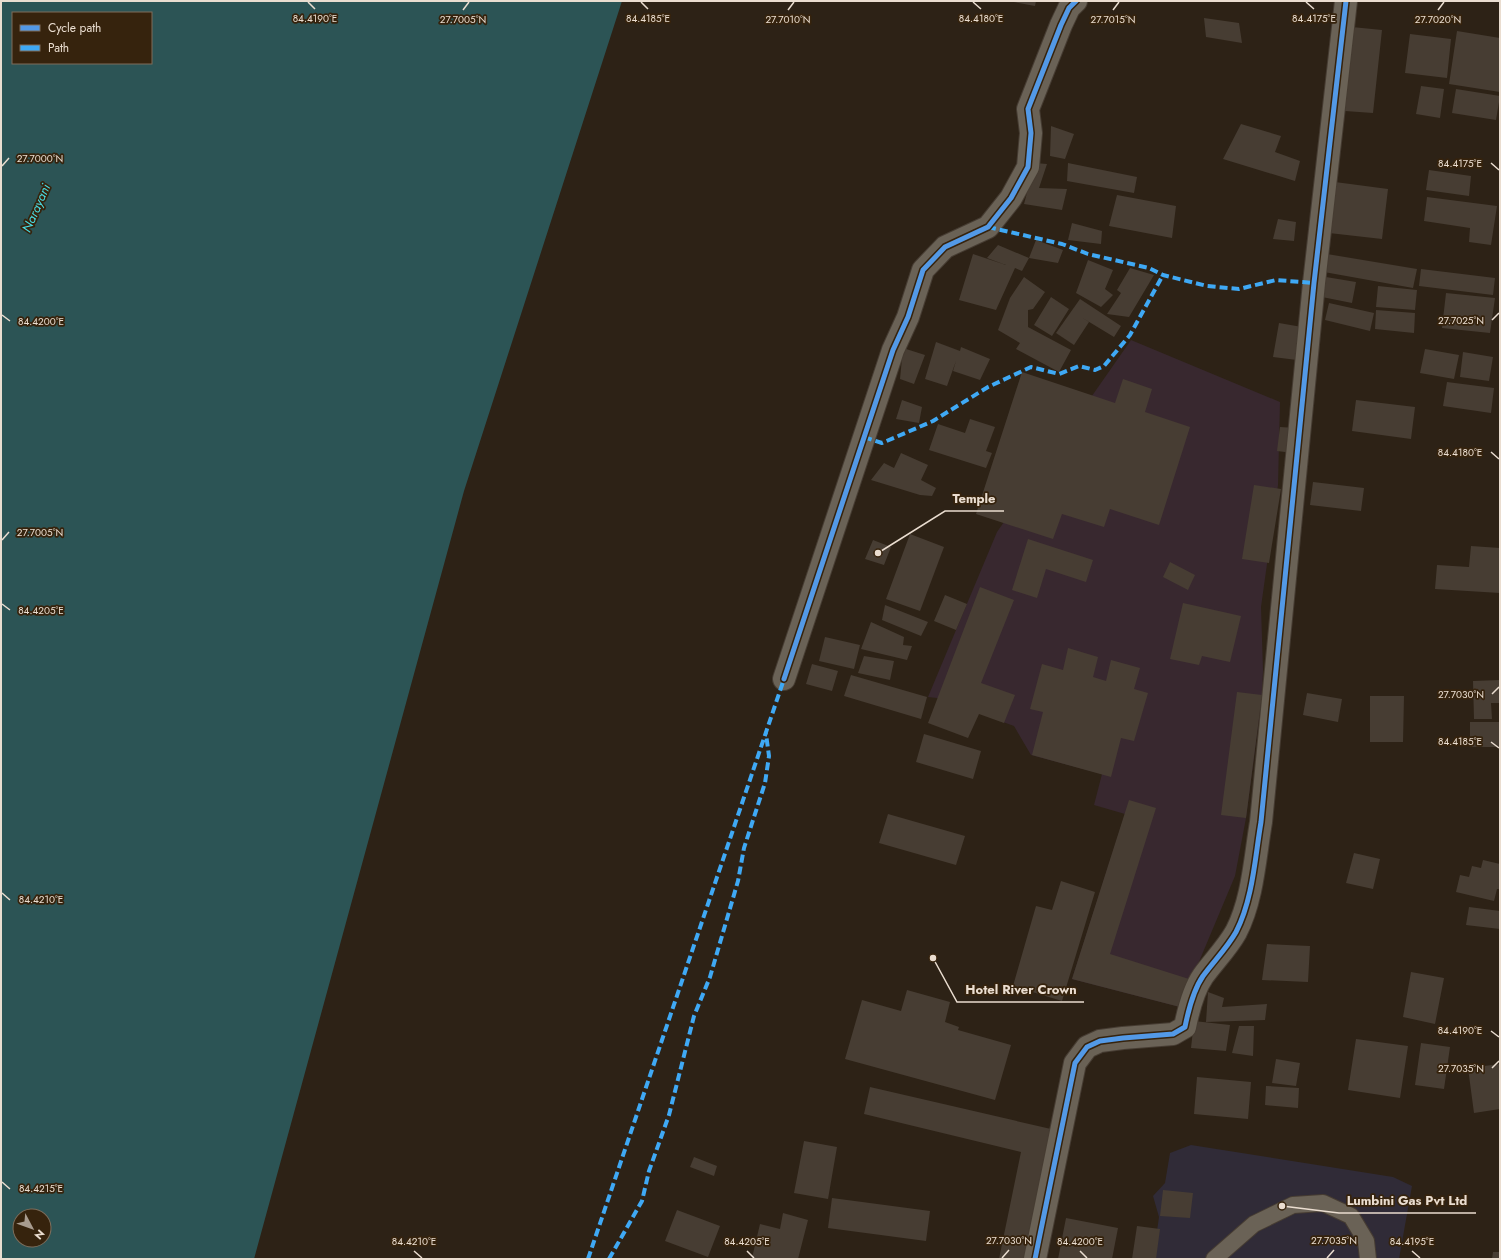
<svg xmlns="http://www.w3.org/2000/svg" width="1501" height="1260" viewBox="0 0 1501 1260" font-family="Jost,sans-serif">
<rect width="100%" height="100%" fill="#2d2216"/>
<path fill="#302b37" d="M1191,1145L1393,1177L1412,1186L1399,1259H1153L1159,1217L1153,1196L1165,1183L1170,1153Z"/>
<path fill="#38282f" d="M1131,340L1280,402L1278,485L1261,607L1263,670L1262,695L1246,818L1235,876L1180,1007L1072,979L1125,814L1094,805L1102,774L1031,755L1014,726L937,698L928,697L997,532Z"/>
<path fill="#2c5455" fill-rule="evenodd" d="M1,1H622L464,491L254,1259H1ZM13,13H151V63H13ZM20,1216H44V1240H20Z"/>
<path fill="#473d33" d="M1008,1H1036L1035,6Z
M1204,18L1239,23L1242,43L1206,37Z
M1352,27L1382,30L1373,113L1345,111Z
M1457,31L1500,38V92L1449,84Z
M1410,34L1451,39L1447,78L1405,73Z
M1421,86L1444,89L1440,118L1416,114Z
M1456,89L1500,96L1496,120L1452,113Z
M1241,124L1281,136L1275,152L1300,161L1295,181L1223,159Z
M1051,126L1074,134L1065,159L1050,156Z
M1035,163L1047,164L1039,188L1067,189L1062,210L1024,204Z
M1068,163L1137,177L1134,193L1067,181Z
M1429,170L1471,176L1469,196L1426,190Z
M1335,182L1388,189L1382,239L1329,233Z
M1117,195L1176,206L1172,238L1109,226Z
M1427,197L1497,206L1491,245L1469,242L1470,228L1424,221Z
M1278,219L1296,222L1294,241L1273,239Z
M1072,223L1102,231L1101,244L1068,240Z
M1036,240L1063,250L1058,263L1029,258Z
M998,245L1029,258L1022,271L1015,268L996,310L959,300L973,254L1006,265L987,258Z
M1327,254L1417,269L1413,288L1324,272Z
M1088,260L1113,270L1105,289L1113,295L1101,307L1076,293Z
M1130,268L1154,275L1129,317L1107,314L1121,293L1117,290Z
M1421,269L1495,278L1493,295L1419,286Z
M1024,277L1045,292L1033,309L1028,310V327L1071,350L1059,372L1016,349L1020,343L998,330L1010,298Z
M1326,277L1356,282L1352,303L1322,297Z
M1378,286L1417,290L1415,310L1376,307Z
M1446,293L1495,298L1490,333L1442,328Z
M1051,297L1069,309L1052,336L1034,325Z
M1080,299L1121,326L1114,337L1081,317L1089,322L1074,345L1056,333Z
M1329,303L1374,313L1370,331L1325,320Z
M1376,310L1415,313L1414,333L1375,329Z
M1279,323L1302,327L1297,360L1273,357Z
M936,342L960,351L961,347L990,359L980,380L953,371L956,361L947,386L925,379Z
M903,348L925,355L914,384L900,379Z
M1425,349L1459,355L1454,379L1420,373Z
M1463,352L1493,357L1489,381L1460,377Z
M1022,372L1115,403L1123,379L1152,389L1145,412L1190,427L1159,525L1110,509L1104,527L1062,514L1053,539L976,514Z
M1447,382L1494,388L1491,413L1443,406Z
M902,400L922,407L919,423L896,419Z
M1356,400L1415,407L1411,439L1352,431Z
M970,419L995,427L986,451L992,453L986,468L929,450L938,424L965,433Z
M1280,427L1296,428L1293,453L1277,451Z
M901,453L928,465L921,480L936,488L932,496L920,495L871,480L884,463L894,468Z
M1313,482L1364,488L1361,511L1310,505Z
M1254,485L1281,489L1269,563L1242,559Z
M910,534L944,547L920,611L886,599Z
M1028,539L1093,560L1086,582L1046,569L1037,598L1012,590Z
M873,540L891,547L884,565L865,559Z
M1471,546L1500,548V593L1435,589L1437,565L1469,567Z
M1170,562L1195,575L1188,590L1163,577Z
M980,587L1014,600L981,683L1015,695L1004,723L979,714L968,738L928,723Z
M945,595L967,604L956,630L934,621Z
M1183,603L1241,616L1230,662L1202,656L1199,665L1170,659Z
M885,605L928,622L921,636L882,620Z
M871,622L904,637L903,645L912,646L907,660L861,649Z
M825,637L860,645L854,669L819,661Z
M1068,648L1098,657L1093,677L1106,681L1111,660L1140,668L1134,689L1148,693L1134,741L1121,738L1111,777L1032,755L1043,712L1030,709L1042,664L1063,670Z
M864,656L894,661L890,680L858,673Z
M812,664L838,671L832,691L806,684Z
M851,675L927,697L921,719L844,696Z
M1500,680V703H1491L1492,719H1474L1473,681Z
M1237,692L1262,695L1246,818L1221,815Z
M1307,693L1342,699L1338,722L1303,715Z
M1370,696H1404L1403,742H1370Z
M1470,722H1500V747H1470Z
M924,734L981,751L973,779L916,762Z
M1129,800L1156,808L1110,954L1189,979L1180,1007L1072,979Z
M888,814L965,836L956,865L879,843Z
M1354,853L1380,859L1373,889L1346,883Z
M1483,860L1500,864V889H1497L1494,901L1456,892L1460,875L1469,877L1472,866L1481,868Z
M1061,881L1095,892L1062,1001L1013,986L1036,906L1052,910Z
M1469,907L1500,911V929L1466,925Z
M1267,944L1310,946L1308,982L1262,980Z
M1411,972L1444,978L1435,1024L1403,1017Z
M907,990L950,1002L945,1022L959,1027L958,1030L1011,1045L995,1100L845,1059L862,1000L901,1011Z
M1208,992L1224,998L1222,1007L1267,1004L1265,1020L1206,1022Z
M1194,1021L1230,1025L1226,1051L1191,1048Z
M1239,1026H1254L1253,1056L1232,1053Z
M1356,1039L1408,1046L1400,1098L1348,1090Z
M1421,1043L1450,1047L1444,1089L1415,1085Z
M1276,1059L1300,1063L1296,1086L1272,1083Z
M1500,1064V1109L1474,1113L1468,1068Z
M1197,1077L1251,1082L1248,1119L1194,1114Z
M1266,1086L1299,1088L1298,1108L1265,1105Z
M870,1087L1051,1129L1024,1259H999L1021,1152L864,1114Z
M804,1141L837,1147L828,1199L794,1193Z
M694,1157L717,1166L714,1176L690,1167Z
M1163,1190L1193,1193L1190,1218L1160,1216Z
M832,1198L930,1211L926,1241L828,1228Z
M677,1210L720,1226L708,1257L665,1241Z
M783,1213L808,1220L798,1259L752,1258L760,1224L780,1229Z
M1066,1218L1118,1228L1112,1259H1058Z
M1137,1226L1160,1229L1156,1259H1132Z
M1493,1252H1500V1259H1492Z"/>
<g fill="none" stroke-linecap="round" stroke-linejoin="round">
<defs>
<path id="service" d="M1214,1259L1254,1224L1293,1205L1323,1203L1351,1216L1366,1241L1368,1259"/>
<path id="minor" d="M784,679L893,350L908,317L923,270L945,247L988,227L1011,198L1028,167L1031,133L1028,109L1061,25L1069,8L1076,1
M1035,1259L1075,1063L1087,1047L1100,1041L1123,1038L1173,1034L1185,1027C1188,1012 1194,989 1203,976C1214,961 1227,948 1236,932C1253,899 1255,857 1261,822L1314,283L1346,1"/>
</defs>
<use href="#service" stroke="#463c32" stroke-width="18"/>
<use href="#minor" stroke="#463c32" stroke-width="24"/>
<use href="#service" stroke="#6a6256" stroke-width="16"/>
<use href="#minor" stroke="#6a6256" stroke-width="22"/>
<path stroke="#3fa9f5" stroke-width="4" stroke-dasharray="8 4" stroke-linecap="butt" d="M988,227L1062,244L1088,254L1149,268L1163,275L1207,286L1239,289L1276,280L1314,283
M864,437L882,443L933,421L988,387L1031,367L1059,374L1079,366L1095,370L1104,366L1130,335L1163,275
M588,1259L784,679
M609,1259L642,1201L649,1171L669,1115L694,1016L710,977L738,881L744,848L765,783L769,756L766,734"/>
<defs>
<path id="cycleway" d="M784,679L893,350L908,317L923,270L945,247L988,227L1011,198L1028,167L1031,133L1028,109L1061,25L1069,8L1076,1
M1035,1259L1075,1063L1087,1047L1100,1041L1123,1038L1173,1034L1185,1027C1188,1012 1194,989 1203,976C1214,961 1227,948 1236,932C1253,899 1255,857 1261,822L1314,283L1346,1"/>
</defs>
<use href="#cycleway" stroke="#36230d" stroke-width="8"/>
<use href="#cycleway" stroke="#5399e6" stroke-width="5"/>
</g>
<path fill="none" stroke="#eaddd0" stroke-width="1.5" d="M308,2L315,9M641,2L648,9M973,2L981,9M1306,2L1314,9M463,10L469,2M788,10L794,2M1113,10L1119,2M1438,10L1444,2M1491,163L1499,170M2,166L9,158M2,315L10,321M1492,320L1499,313M1491,452L1499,459M2,540L9,532M2,604L10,610M1492,694L1499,687M1491,742L1499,748M2,893L10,900M1491,1031L1499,1037M1492,1068L1499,1061M2,1182L10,1189M414,1251L422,1258M747,1251L754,1258M1080,1251L1087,1258M1412,1251L1420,1258M1002,1258L1009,1250M1327,1258L1334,1250"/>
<g text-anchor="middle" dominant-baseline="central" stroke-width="3.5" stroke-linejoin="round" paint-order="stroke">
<g font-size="13" font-style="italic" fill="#48dee5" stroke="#36230d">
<text transform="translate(36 208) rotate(-66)">Narayani</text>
</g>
</g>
<g font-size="10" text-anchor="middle" fill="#eaddd0" stroke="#36230d" stroke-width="3.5" stroke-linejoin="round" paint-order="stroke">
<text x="315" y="22">84.4190°E</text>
<text x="648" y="22">84.4185°E</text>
<text x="981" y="22">84.4180°E</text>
<text x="1314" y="22">84.4175°E</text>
<text x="788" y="23">27.7010°N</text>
<text x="1113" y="23">27.7015°N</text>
<text x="463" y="23">27.7005°N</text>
<text x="1438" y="23">27.7020°N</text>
<text x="40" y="162">27.7000°N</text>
<text x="1460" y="167">84.4175°E</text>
<text x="1461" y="324">27.7025°N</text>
<text x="41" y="325">84.4200°E</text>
<text x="1460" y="456">84.4180°E</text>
<text x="40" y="536">27.7005°N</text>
<text x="41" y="614">84.4205°E</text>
<text x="1461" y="698">27.7030°N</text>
<text x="1460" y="745">84.4185°E</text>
<text x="41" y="903">84.4210°E</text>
<text x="1460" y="1034">84.4190°E</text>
<text x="1461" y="1072">27.7035°N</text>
<text x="41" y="1192">84.4215°E</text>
<text x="1009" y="1244">27.7030°N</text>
<text x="1334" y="1244">27.7035°N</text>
<text x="414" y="1245">84.4210°E</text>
<text x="747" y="1245">84.4205°E</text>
<text x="1080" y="1245">84.4200°E</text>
<text x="1412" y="1245">84.4195°E</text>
</g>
<path fill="none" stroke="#eaddd0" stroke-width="1.5" d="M878 553L945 511H1004M933 958L957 1002H1084M1282 1206L1339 1213H1476"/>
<g fill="#eaddd0" stroke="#36230d" stroke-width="1.5">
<circle cx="878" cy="553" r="4"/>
<circle cx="933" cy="958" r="4"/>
<circle cx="1282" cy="1206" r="4"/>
</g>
<g font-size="13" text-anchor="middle" font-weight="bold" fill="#eaddd0" stroke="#36230d" stroke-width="3.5" stroke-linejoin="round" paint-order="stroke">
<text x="974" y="503">Temple</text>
<text x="1021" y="994">Hotel River Crown</text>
<text x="1407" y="1205">Lumbini Gas Pvt Ltd</text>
</g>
<rect width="1501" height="1260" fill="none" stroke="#eaddd0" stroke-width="4"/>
<rect x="12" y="12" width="140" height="52" fill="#36230d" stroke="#7e6d5b"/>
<rect x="20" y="25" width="20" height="6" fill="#5399e6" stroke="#7e6d5b"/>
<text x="48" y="32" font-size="12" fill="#eaddd0">Cycle path</text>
<rect x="20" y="45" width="20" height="6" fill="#3fa9f5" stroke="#7e6d5b"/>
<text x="48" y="52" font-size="12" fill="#eaddd0">Path</text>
<g transform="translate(32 1228) rotate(131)"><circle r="19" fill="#36230d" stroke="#7e6d5b"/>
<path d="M0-3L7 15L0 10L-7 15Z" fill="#a89c8f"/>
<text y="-6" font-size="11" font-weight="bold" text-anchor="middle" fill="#eaddd0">N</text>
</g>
</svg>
